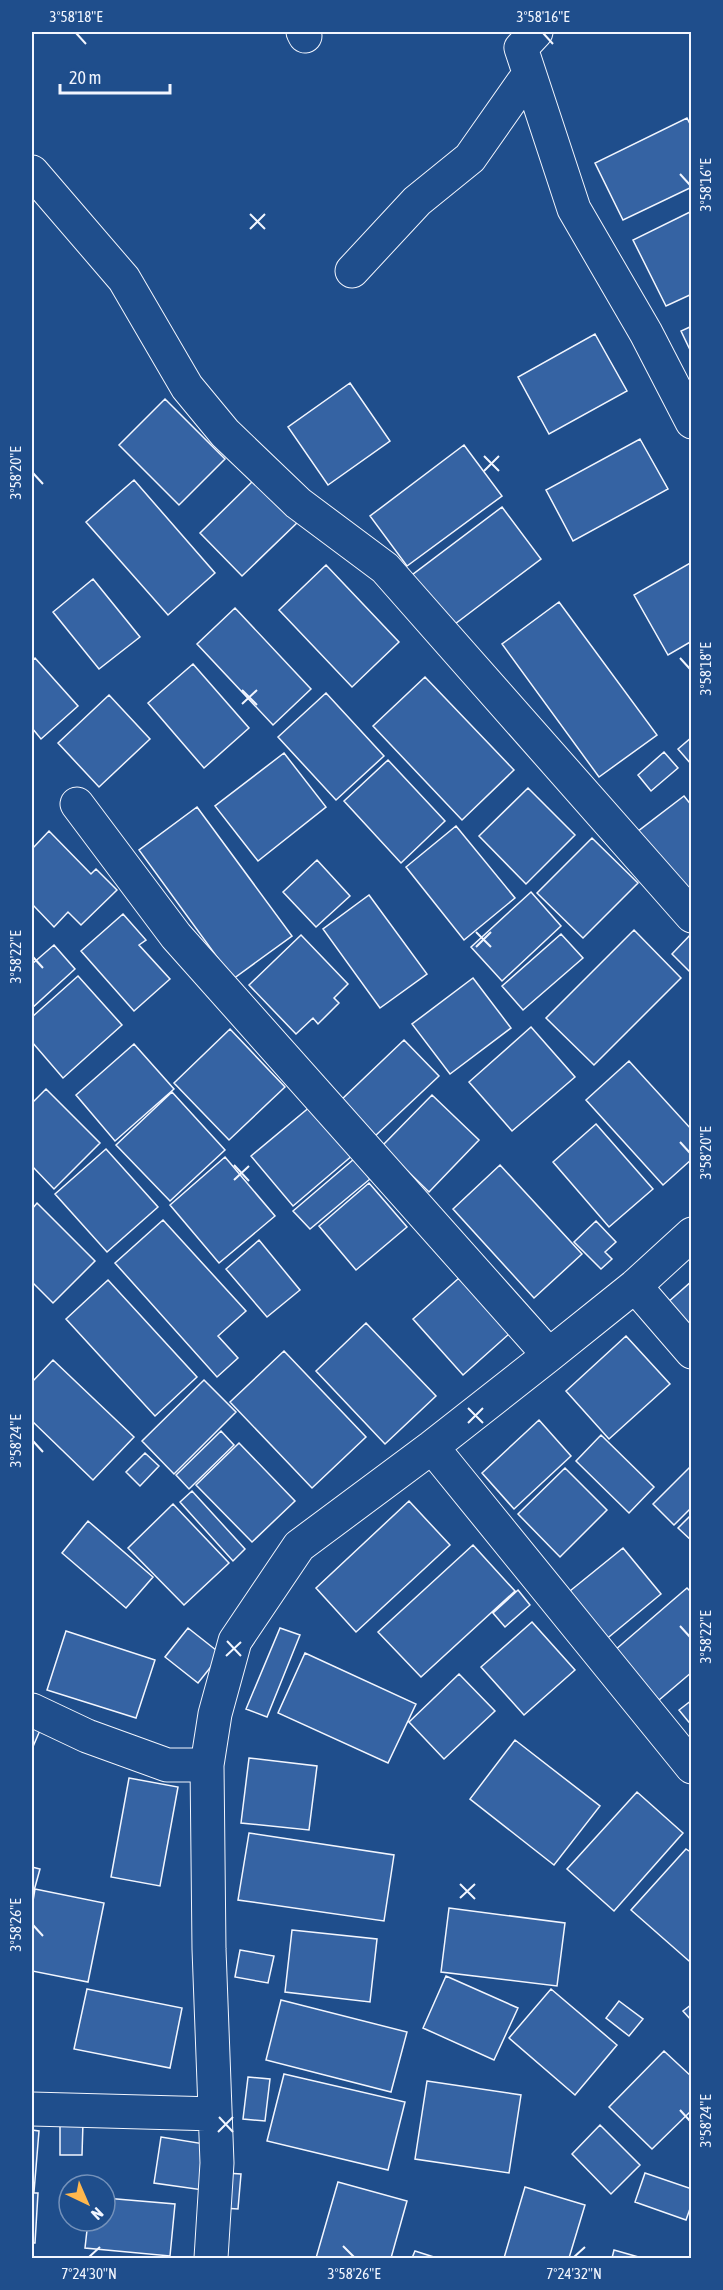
<svg xmlns="http://www.w3.org/2000/svg" width="723" height="2290" viewBox="0 0 723 2290" font-family="'Asap Condensed',sans-serif">
<rect width="100%" height="100%" fill="#1f4e8c"/>
<path fill="#3563a3" stroke="#f2f6ff" stroke-width="1.5" d="M687,118L692,128V187L623,220L595,163Z
M692,211V294L666,306L633,240Z
M692,326V354L681,331Z
M595,334L627,391L549,434L518,377Z
M350,383L390,441L328,485L288,427Z
M165,399L225,459L179,505L119,445Z
M640,439L668,489L573,541L546,490Z
M464,445L502,496L407,566L370,516Z
M258,476L300,520L242,576L200,533Z
M134,480L215,573L168,615L86,522Z
M502,507L541,559L447,630L408,578Z
M692,562V641L668,655L634,595Z
M326,565L399,642L352,687L279,610Z
M93,579L140,637L99,669L53,612Z
M559,602L657,735L599,777L502,644Z
M235,608L311,689L273,725L197,644Z
M35,658L78,706L41,739L32,728V661Z
M193,664L249,728L204,768L148,703Z
M425,677L514,770L462,820L373,726Z
M326,693L384,756L336,800L278,737Z
M109,695L150,739L99,787L58,743Z
M692,737V764H691L678,749Z
M664,752L678,768L651,791L638,775Z
M284,753L326,807L258,861L215,806Z
M388,760L445,821L401,863L344,801Z
M528,788L575,835L526,884L479,836Z
M684,796L692,806V886L683,892L637,832Z
M197,807L292,936L233,979L139,850Z
M456,826L515,898L464,940L406,867Z
M49,831L91,874L96,869L117,890L81,925L68,912L54,927L32,904V849Z
M592,838L638,883L583,938L537,893Z
M317,860L350,896L316,927L283,892Z
M531,892L561,926L502,981L471,947Z
M369,895L427,974L380,1008L323,929Z
M123,914L146,940L139,945L170,979L134,1011L81,951Z
M634,930L681,978L594,1065L546,1018Z
M561,934L583,958L523,1010L502,986Z
M691,934L692,972L691,973L672,954Z
M301,935L348,984L334,998L339,1003L318,1024L313,1018L296,1034L249,985Z
M54,945L75,969L32,1008V964Z
M78,976L122,1025L63,1078L32,1042V1017Z
M473,978L511,1028L450,1074L412,1024Z
M531,1027L575,1077L512,1131L469,1082Z
M230,1029L285,1087L229,1140L174,1083Z
M404,1040L439,1076L374,1137L340,1101Z
M134,1044L174,1089L115,1141L76,1095Z
M629,1061L692,1130V1159L663,1185L586,1100Z
M46,1089L100,1143L54,1189L32,1166V1103Z
M172,1092L225,1150L170,1201L116,1145Z
M432,1095L479,1140L429,1192L382,1146Z
M311,1106L353,1155L293,1206L251,1156Z
M596,1124L653,1189L609,1227L553,1162Z
M106,1149L158,1207L107,1252L55,1194Z
M225,1157L275,1216L219,1263L170,1205Z
M354,1159L370,1179L310,1229L293,1211Z
M500,1165L582,1254L534,1298L453,1209Z
M369,1183L407,1227L356,1270L319,1226Z
M37,1203L95,1261L53,1303L32,1282V1209Z
M163,1220L246,1311L218,1336L238,1358L217,1377L115,1263Z
M596,1221L616,1242L605,1252L612,1259L601,1269L574,1242Z
M259,1240L300,1290L267,1317L226,1269Z
M459,1278L509,1334L463,1375L413,1319Z
M108,1280L197,1377L155,1416L66,1319Z
M692,1281V1331L667,1303Z
M366,1323L436,1396L385,1444L316,1371Z
M626,1336L670,1384L609,1439L566,1391Z
M284,1351L366,1437L312,1488L230,1402Z
M53,1360L134,1437L93,1480L32,1421V1382Z
M204,1380L236,1412L174,1474L142,1441Z
M539,1420L571,1456L514,1509L482,1473Z
M221,1431L234,1445L189,1489L176,1475Z
M601,1435L654,1487L629,1513L576,1461Z
M239,1443L295,1501L252,1542L196,1485Z
M145,1453L159,1466L140,1486L126,1472Z
M692,1465V1507L674,1525L653,1504Z
M565,1468L607,1510L560,1557L518,1514Z
M192,1491L245,1549L233,1561L180,1502Z
M409,1501L450,1545L356,1632L316,1588Z
M173,1504L229,1563L184,1605L128,1548Z
M692,1514V1541L678,1528Z
M88,1521L153,1577L126,1608L62,1553Z
M473,1545L515,1591L421,1677L378,1632Z
M623,1548L661,1594L604,1641L565,1595Z
M687,1588L692,1593V1672L659,1700L615,1650Z
M518,1590L530,1605L505,1627L493,1613Z
M532,1622L575,1670L524,1715L481,1667Z
M188,1628L221,1654L198,1683L165,1657Z
M280,1628L300,1635L267,1717L246,1709Z
M66,1631L155,1660L136,1718L47,1690Z
M305,1653L416,1704L388,1763L278,1713Z
M459,1674L495,1711L444,1759L409,1722Z
M692,1700V1726L679,1710Z
M32,1725L41,1728L32,1749Z
M515,1740L600,1806L554,1865L470,1799Z
M249,1758L317,1766L309,1830L241,1823Z
M129,1778L178,1787L160,1886L111,1877Z
M637,1792L683,1833L614,1911L567,1869Z
M249,1833L394,1855L384,1921L238,1900Z
M686,1849L692,1853V1957L689,1961L631,1910Z
M32,1867L40,1869L32,1898Z
M35,1889L104,1903L88,1982L32,1971V1907Z
M449,1908L565,1923L557,1986L441,1972Z
M292,1930L377,1939L370,2002L285,1992Z
M240,1950L274,1956L268,1983L235,1977Z
M446,1976L518,2008L494,2060L423,2028Z
M87,1989L182,2008L170,2068L74,2049Z
M551,1989L617,2045L575,2095L509,2038Z
M281,2000L407,2032L391,2092L266,2060Z
M619,2001L643,2019L629,2036L606,2018Z
M692,2004V2021L683,2011Z
M664,2051L692,2077V2110L652,2149L609,2107Z
M284,2074L405,2102L388,2170L267,2141Z
M248,2077L270,2079L265,2121L243,2119Z
M427,2081L521,2095L509,2173L415,2159Z
M60,2122H83L82,2155H60Z
M600,2125L640,2165L611,2194L572,2154Z
M32,2130L39,2131L34,2192H32Z
M161,2137L211,2145L203,2190L154,2183Z
M226,2173L241,2174L238,2209L223,2208Z
M645,2173L692,2189V2203L686,2220L635,2202Z
M338,2182L407,2201L391,2258H316Z
M525,2187L585,2205L569,2258H504Z
M32,2193H38L35,2243H32Z
M105,2198L175,2204L170,2256L85,2248L88,2221H105Z
M614,2250L642,2258H612Z
M415,2251L437,2258H412Z"/>
<g fill="none" stroke-linecap="round" stroke-linejoin="round">
<defs>
<path id="minor" d="M303,32L305,36
M536,32L521,48L574,209L646,333L692,422
M32,172L124,279L187,387L225,433L298,503L385,568L692,916
M352,271L417,201L470,158L529,74
M77,804L176,936L549,1355
M635,1286L692,1352
M432,1447L692,1767
M32,1710L87,1736L167,1765H207
M32,2109L215,2114
M211,2258L217,2163L209,1949L207,1765L215,1714L235,1641L299,1546L432,1447L549,1355L635,1286L692,1234"/>
</defs>
<use href="#minor" stroke="#f2f6ff" stroke-width="35"/>
<use href="#minor" stroke="#1f4e8c" stroke-width="33"/>
</g>
<path fill="none" stroke="#f2f6ff" stroke-width="2" d="M76,33L86,44M543,33L553,44M680,174L690,185M250,214L265,229M250,229L265,214M484,456L499,471M484,471L499,456M33,473L43,484M680,658L690,669M242,690L257,705M242,704L257,690M476,932L491,947M476,947L491,932M33,957L43,968M680,1142L690,1153M234,1165L249,1181M234,1180L249,1166M468,1408L483,1423M468,1423L483,1408M33,1441L43,1452M680,1626L690,1637M227,1641L241,1656M226,1656L241,1642M460,1884L475,1899M460,1898L475,1884M33,1925L43,1936M680,2110L690,2121M219,2117L233,2132M218,2132L233,2117M343,2246L354,2257M89,2257L100,2247M574,2257L585,2247"/>
<rect width="723" height="2290" fill="none" stroke="#1f4e8c" stroke-width="66"/>
<g transform="translate(87 2203) rotate(136)"><circle r="28" fill="#1f4e8c" stroke="#7391ba" stroke-width="1.5"/>
<path d="M0-4.5L10 22L0 15L-10 22Z" fill="#ffb74d"/>
<text y="-9" font-size="16" font-weight="bold" text-anchor="middle" fill="#f2f6ff">N</text>
</g>
<path d="M60 84v9h110v-9" fill="none" stroke="#f2f6ff" stroke-width="3"/>
<text x="69" y="84" font-size="18" fill="#f2f6ff" stroke="#1f4e8c" stroke-width="4.5" paint-order="stroke">20 m</text>
<rect x="33" y="33" width="657" height="2224" fill="none" stroke="#f2f6ff" stroke-width="2"/>
<g font-size="15" text-anchor="middle" fill="#f2f6ff">
<text x="76" y="22">3°58'18"E</text>
<text x="543" y="22">3°58'16"E</text>
<text transform="translate(706 185) rotate(-90)" y="5">3°58'16"E</text>
<text transform="translate(16 473) rotate(-90)" y="5">3°58'20"E</text>
<text transform="translate(706 669) rotate(-90)" y="5">3°58'18"E</text>
<text transform="translate(16 957) rotate(-90)" y="5">3°58'22"E</text>
<text transform="translate(706 1153) rotate(-90)" y="5">3°58'20"E</text>
<text transform="translate(16 1441) rotate(-90)" y="5">3°58'24"E</text>
<text transform="translate(706 1637) rotate(-90)" y="5">3°58'22"E</text>
<text transform="translate(16 1925) rotate(-90)" y="5">3°58'26"E</text>
<text transform="translate(706 2121) rotate(-90)" y="5">3°58'24"E</text>
<text x="89" y="2279">7°24'30"N</text>
<text x="354" y="2279">3°58'26"E</text>
<text x="574" y="2279">7°24'32"N</text>
</g>
</svg>
